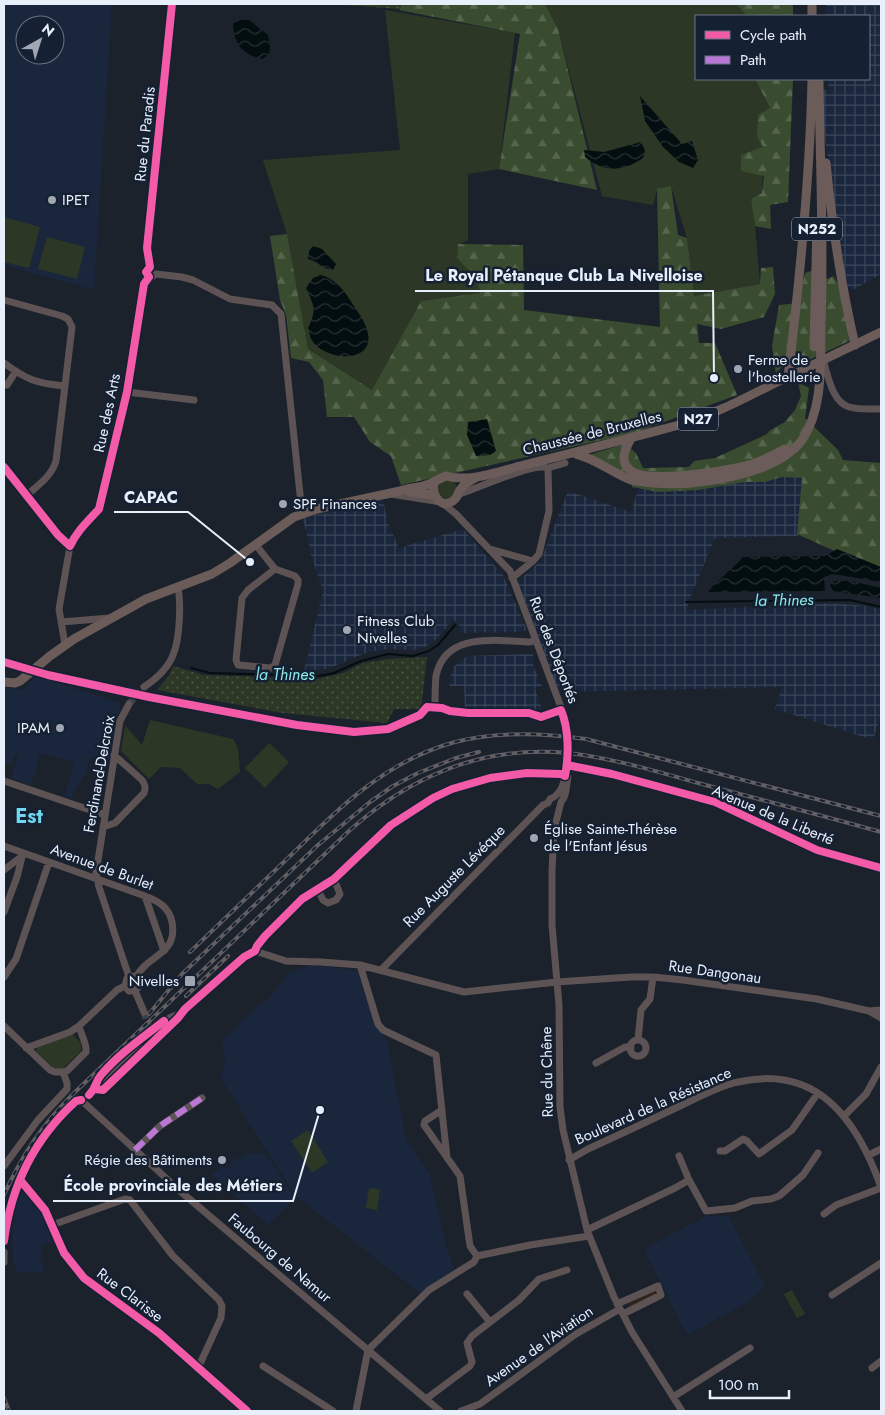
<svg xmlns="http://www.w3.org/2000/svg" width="885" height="1415" viewBox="0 0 885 1415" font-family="Jost,sans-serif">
<defs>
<pattern id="industrial-grid" width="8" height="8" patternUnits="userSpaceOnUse" patternTransform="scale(1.25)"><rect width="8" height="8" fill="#19263c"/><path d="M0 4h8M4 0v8" fill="none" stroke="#3a4659"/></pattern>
<pattern id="forest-firs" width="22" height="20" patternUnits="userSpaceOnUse" patternTransform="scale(1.25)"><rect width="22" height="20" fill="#3a4c2f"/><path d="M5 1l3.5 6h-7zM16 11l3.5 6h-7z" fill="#56664e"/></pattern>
<pattern id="garden-dots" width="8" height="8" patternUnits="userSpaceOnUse" patternTransform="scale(1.25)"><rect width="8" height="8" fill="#2c3825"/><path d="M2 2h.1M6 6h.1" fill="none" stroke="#4b5546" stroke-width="1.8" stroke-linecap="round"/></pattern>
<pattern id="water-waves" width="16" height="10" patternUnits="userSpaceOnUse" patternTransform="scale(1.25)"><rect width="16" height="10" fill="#030e10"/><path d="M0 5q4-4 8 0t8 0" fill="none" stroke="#283134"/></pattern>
</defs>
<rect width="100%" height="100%" fill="#1c222c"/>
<path fill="#30241c" d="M656,1290L658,1294L630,1307L628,1303Z"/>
<path fill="url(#industrial-grid)" d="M826,4H881V274L853,290L843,285L819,88L829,91L828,79H869V16H826Z
M806,473L798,536L715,538L688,603V610L827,603L868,606L881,610V715L873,740L775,709L782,687L558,692L516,583L541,560L568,491L631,512L640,483Z
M383,499L387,521L399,548L463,529L503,575L527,630L520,632L460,633L458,630L461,627L453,619L437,639L425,647L414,650L388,649L368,652L327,669L304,671L323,591L311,555L303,518Z
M533,654V665L542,686L535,688L544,715L527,711L487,712L465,710L464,686H449L452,668L467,656Z"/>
<path fill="#19263c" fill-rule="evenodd" d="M4,4H112L94,290L4,265ZM25,25H55V55H25Z
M36,676L121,703L110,760L90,757L86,772L71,799L64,797L75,762L40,753L36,763L38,765L31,785L11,778L19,754L15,755L11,765L7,763L4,767V688L24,689Z
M315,964L357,971L373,1018L387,1041L406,1140L430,1175L446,1246L455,1271L420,1293L296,1196L221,1079L225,1060L222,1041L255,1008L268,999L289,972Z
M247,1153L266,1154L295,1198L268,1225L211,1174L222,1167L226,1169L230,1167L231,1162Z
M24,1192L37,1205L46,1217L55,1242L42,1245L40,1261L44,1263L43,1272H18L13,1264L12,1232L16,1203L20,1194Z
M707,1216H729L765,1287L750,1301L687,1335L644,1249Z"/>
<path fill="#2c3825" d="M545,4H736L747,16H696V79H755L770,109L763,147L762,193L751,199L755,226L760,284L694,296L687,238L671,186L657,190L653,205L602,196L558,29Z
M385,10L515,33L499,169L468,174V240L458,245L457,258L478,280L480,293L421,301L372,390L308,349L287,234L263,160L400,150Z
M4,217L40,227L29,268L4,262Z
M47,237L85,247L77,279L38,269Z
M437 489a10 10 0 1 1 20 0a10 10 0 1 1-20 0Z
M150,720L233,739L238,748L240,772L218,789L209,784H197L180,768L161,767L149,779L121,751L125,725L142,745Z
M269,743L289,762L265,788L245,768Z
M73,1035L81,1043V1051L60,1071H56L36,1051L38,1045Z
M308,1130L328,1162L312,1173L291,1141Z
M369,1188L380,1189L377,1210L366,1208Z
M792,1290L805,1314L797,1318L784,1294Z"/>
<path fill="url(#forest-firs)" d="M402,4H545L558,29L597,190L499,169L520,34L399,10Z
M736,4H793V16H747Z
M755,79H793L788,202L770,205L771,229L755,226L751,199L762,193L764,176L741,171V155L763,147L757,136L758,115L770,108Z
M671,186L678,235L687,238L694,296L760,284L761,268L773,267L775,294L764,317L721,329L697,324L699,343H715L737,395L634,433L401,485L391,456L370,442L354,417H327L323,380L309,362L291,358L286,315L280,300L270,236L287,234L308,349L372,390L421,301L480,293L478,280L457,258L458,244L523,245L524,310L660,327L657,189Z
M811,271L828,279L833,276C846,293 846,320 849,341L792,368L782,366L776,375L772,346L779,305L799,303L805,273Z
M798,382L809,388L805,418L838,450L843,460L881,463V572L797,534L802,478L782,477L765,482H745L698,490L658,492L632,487L628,458L630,448L636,453L643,468L689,467L694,461L715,458L767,434L769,431L785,422L795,410L801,396Z
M624,444L620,458L628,475L589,455Z"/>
<path fill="url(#garden-dots)" d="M332,4H402L399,9Z
M427,657L421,709H394L387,723L283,713L157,690L169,676L173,666L203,675L318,679L343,673L363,663L388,659Z"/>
<path fill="url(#water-waves)" d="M238,20H249L268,35L270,46L269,54L263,59C243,55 234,45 233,24Z
M640,96L682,144L692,141L698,160L693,168L679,162L663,147L645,121Z
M641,142L645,150L643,158C622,172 605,173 585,157L584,150L604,152Z
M313,246L322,249L336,264L333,270C322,269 318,261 308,259L309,251Z
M321,275C336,279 344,290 352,303C357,311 365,321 367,330C378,364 325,363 311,339C310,336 309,331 308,328C317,309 314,306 306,288L313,278Z
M487,419L496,451L490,455L476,456L467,435L468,422Z
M837,549L881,567V582L833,574L824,577L825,591L708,592C718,579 732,570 743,557L825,556Z
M835,581H851L881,588V598L833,591L830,585Z"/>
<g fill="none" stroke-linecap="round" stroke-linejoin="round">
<path stroke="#030e10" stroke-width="2" d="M686,602L850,600L881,607
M191,668L210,673L318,676L334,673L361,661L388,654L413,656L429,651L438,645L455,625"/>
<path stroke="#3a414b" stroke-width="7" stroke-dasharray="7 3.5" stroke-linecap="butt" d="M129,704L144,687
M567,732V765
M144,1012L149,1028V1036"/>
<path stroke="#5d5354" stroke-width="7" d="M149,277H152L156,274L182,277L193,280L230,299L272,305L281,314L302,513
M149,277L146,272L150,267L147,248L172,4
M4,300L62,316L68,319L72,327L56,461C51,477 38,485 26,496
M823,360C828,375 832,402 849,407C859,410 872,409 881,409
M4,363C27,380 36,383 64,386
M7,385L16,371
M127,392L194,400
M4,467L58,535L70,546
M548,468L565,463
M391,494L441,502L456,514L510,571L565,718L567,732
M459,494C477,489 533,462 548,468
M255,544L275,569L295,576L298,580V584L275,665L271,668L238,665L236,660L242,598L248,590L275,569
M490,549L533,561
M512,578L533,561L539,554L549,511L548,468
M61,622L110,618
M65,645L59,609L70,546L75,536L85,523L99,509L127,392L144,284L149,277
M144,687C156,679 168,668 173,655C180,639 181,604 178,587
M435,707C435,697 435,686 436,676C445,631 496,641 530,642L535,640
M567,765L612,774L715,802L817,850L881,868
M565,776L568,777C566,785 567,796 561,802L554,830L552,871V925L559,1005L560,1107L563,1130L587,1230L614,1297L632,1332L682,1411
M4,781L105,815
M103,827L115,823L144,793C146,787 145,785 142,780L114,755
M4,846L145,896C158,901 169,907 172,922C178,955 148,954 136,977
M4,870L21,857
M318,890L323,900L328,903L336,900L340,894L334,879
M312,893L334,879L391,825L433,798L452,789L490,778L527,773L561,774L565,776
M145,896L164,951
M4,912L17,877L23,853
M255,951L286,961L321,962L360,965L464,992L557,982L631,977H653L683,980L817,999L869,1011L881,1010
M255,951L258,943L276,924
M360,965L378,1024L383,1030L436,1055L447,1158
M381,970L543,805L548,803L550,799C558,796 562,789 564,781
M133,976L127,978L125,986L129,991H135
M4,977L16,959L49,862
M129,977L99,887L96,873L120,721L129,704
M135,991L144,1012
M135,991L140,985L136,977
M869,1011L881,1018
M4,1026L50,1070L55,1072H63
M638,1040L641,1010L650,999L653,977
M630 1048a8 8 0 1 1 16 0a8 8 0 1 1-16 0Z
M26,1048L70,1032L79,1026L117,990L125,986
M596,1063L625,1047L631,1048
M63,1072L67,1071L86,1052C87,1043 81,1035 79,1026
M95,1089L103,1090L178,1018L185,1009L244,957L255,951
M95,1089C96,1085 97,1082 99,1078C109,1062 161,1018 180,1014
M89,1095L148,1037
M81,1100L180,1191L440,1411
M442,1110L425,1121L424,1125L460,1176L470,1246L477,1256
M844,1116L866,1094L881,1067
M135,1150L160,1126L202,1098
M720,1151H725L743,1139L747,1141L759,1154L792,1130L818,1093
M869,1155L881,1149
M569,1160L588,1149C619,1135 651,1120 682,1105C700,1097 718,1086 738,1082C818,1064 857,1120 881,1187
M4,1166L38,1120L67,1089V1083L63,1072
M689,1180L706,1211L735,1208L752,1201L771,1199L779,1196L803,1175L818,1153
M21,1181L45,1210L64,1253L84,1278L159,1333L247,1411
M824,1214L836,1205L881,1188
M52,1225L125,1199L130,1200L173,1256L219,1300L222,1306L221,1318L198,1368
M587,1230L675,1188L689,1180L679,1156
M4,1241C11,1186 35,1138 76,1101L81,1100
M4,1252V1262
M467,1294L490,1322
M832,1295L881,1263
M617,1304L658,1286L661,1295L623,1314
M368,1350L429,1290L474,1262L477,1256L530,1245L589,1236
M263,1366L333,1411
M872,1368L881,1361
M673,1397L750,1348
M426,1399L470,1366L472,1362L467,1343L472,1336L519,1300L539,1279L567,1270
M356,1411L368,1350
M461,1411L480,1404L576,1334L620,1309"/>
<path stroke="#6b5c5a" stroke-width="9" d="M812,4V16
M826,163C832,224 841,285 855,345
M814,347L817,225
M823,360L881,332
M788,377C800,278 810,179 812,79
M632,437C626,447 619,460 629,469C643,485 725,471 746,466C760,462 772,456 785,449
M576,454C597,459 612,473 631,480C638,482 647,482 654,483C694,487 777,475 802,440C824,408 820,362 821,325C824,243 820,161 819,79
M434,483C431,497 443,510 454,500C458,497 458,493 460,490C464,484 471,480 477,477
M410,492L434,495
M4,682L15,683L20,681L50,656L74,639L146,599L212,574L230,563L294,517L317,509L400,491C408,488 415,488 423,486C432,484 438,479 446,476C470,483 500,471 524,465C578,452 630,438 683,424C724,411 759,390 798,372"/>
<defs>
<path id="rail" d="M190,952C223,920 256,889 289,857C338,809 385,761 455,742C497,731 543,733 586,739L881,816
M186,996L228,956
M149,1014L182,974L318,845L370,802L393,786L418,773L456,758L479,752
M4,1195C22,1155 42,1125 74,1093L350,830C412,775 485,745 568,753C612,758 655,771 698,783C759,799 820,815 881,832
M4,1398L9,1411"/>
</defs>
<use href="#rail" stroke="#625e62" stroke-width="4"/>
<use href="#rail" stroke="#152133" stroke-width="2" stroke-dasharray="5.5" stroke-linecap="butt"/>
<path stroke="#6b5c5a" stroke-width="9" d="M798,372L823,360"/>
<path stroke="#ba77d6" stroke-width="6" stroke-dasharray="12 6" stroke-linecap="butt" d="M135,1150L160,1126L202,1098"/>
<defs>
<path id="cycleway" d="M149,277L146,272L150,267L147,248L172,4
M4,467L58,535L70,546C77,531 88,521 99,509L127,392L144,284L149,277
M4,662L48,675L149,697L297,725L354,732L388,729L420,715L427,707L442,708L450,711L468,713H529L541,717L561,710C569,729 569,755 565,776L561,774L527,773L490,778L452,789L433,798L391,825L334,879L302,899L265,936L257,946L255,951L244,957L185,1009L178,1018L103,1090L95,1089
M567,765L612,774L715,802L817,850L881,868
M89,1095C97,1087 95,1082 101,1075C119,1054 142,1038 164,1021
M21,1181L45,1210L64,1253L84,1278L159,1333L247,1411
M4,1241C11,1186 35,1138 76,1101L81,1100"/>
</defs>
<use href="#cycleway" stroke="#152133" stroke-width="11"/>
<use href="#cycleway" stroke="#f35aa7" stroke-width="8"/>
</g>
<g fill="#a0a7b3" stroke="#152133" stroke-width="2">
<circle cx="52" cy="200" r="5"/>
<circle cx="738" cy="369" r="5"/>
<circle cx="283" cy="504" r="5"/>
<circle cx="347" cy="630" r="5"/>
<circle cx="60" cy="728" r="5"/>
<circle cx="534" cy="838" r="5"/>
<rect x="184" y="975" width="12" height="12" rx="2.5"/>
<circle cx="222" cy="1160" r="5"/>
</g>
<g text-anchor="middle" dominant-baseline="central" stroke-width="5" stroke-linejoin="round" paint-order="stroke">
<g fill="#152133" stroke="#a8b1bf" stroke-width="1">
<rect x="792" y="217.5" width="50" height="23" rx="4"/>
<rect x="678" y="407.5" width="40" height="23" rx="4"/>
</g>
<g font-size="14" font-weight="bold" fill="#e7effb">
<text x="817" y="229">N252</text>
<text x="698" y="419">N27</text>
</g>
<g font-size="15" fill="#e7effb" stroke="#152133">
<text transform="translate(145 134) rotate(-84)">Rue du Paradis</text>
<text transform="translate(107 413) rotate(-78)">Rue des Arts</text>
<text transform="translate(592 433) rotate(-14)">Chaussée de Bruxelles</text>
<text transform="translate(554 650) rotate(69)">Rue des Déportés</text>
<text transform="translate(99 774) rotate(-80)">Ferdinand-Delcroix</text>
<text transform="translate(773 815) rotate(23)">Avenue de la Liberté</text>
<text transform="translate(102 867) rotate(20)">Avenue de Burlet</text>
<text transform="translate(454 876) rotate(-45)">Rue Auguste Lévéque</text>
<text transform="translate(715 972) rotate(8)">Rue Dangonau</text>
<text transform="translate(547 1072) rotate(-91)">Rue du Chêne</text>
<text transform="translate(653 1106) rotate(-24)">Boulevard de la Résistance</text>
<text transform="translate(280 1258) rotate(40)">Faubourg de Namur</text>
<text transform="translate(130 1295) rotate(37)">Rue Clarisse</text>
<text transform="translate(539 1346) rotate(-35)">Avenue de l'Aviation</text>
</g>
<g font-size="15" fill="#e7effb" stroke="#152133" text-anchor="start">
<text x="62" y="200">IPET</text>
<text x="748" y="360">Ferme de<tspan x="748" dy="17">l'hostellerie</tspan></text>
<text x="293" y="504">SPF Finances</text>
<text x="357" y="621">Fitness Club<tspan x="357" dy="17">Nivelles</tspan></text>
<text x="50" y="728" text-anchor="end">IPAM</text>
<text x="544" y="829">Église Sainte-Thérèse<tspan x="544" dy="17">de l'Enfant Jésus</tspan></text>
<text x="179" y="981" text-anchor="end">Nivelles</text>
<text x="212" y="1160" text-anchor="end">Régie des Bâtiments</text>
</g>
<g font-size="16" font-style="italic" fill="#8be9ea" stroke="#152133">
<text transform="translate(784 600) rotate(-1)">la Thines</text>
<text x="285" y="674">la Thines</text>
</g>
<g font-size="20" font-weight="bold" fill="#71d6ef" stroke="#152133">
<text x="29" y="816">Est</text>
</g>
</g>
<path fill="none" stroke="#e7effb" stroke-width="2" d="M714 378L713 291H415M250 562L188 512H114M320 1110L293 1201H53"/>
<g fill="#e7effb" stroke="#152133" stroke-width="2">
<circle cx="714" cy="378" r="5"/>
<circle cx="250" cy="562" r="5"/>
<circle cx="320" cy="1110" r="5"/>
</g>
<g font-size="16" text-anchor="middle" font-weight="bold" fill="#e7effb" stroke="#152133" stroke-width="5" stroke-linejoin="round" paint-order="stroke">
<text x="564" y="281">Le Royal Pétanque Club La Nivelloise</text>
<text x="151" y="503">CAPAC</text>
<text x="173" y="1191">École provinciale des Métiers</text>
</g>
<rect width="885" height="1415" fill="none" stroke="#e7effb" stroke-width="10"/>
<rect x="695" y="15" width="175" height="65" fill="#152133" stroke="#697383"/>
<rect x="705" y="31" width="25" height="8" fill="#f35aa7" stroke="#697383"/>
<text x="740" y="40" font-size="15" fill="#e7effb">Cycle path</text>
<rect x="705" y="56" width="25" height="8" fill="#ba77d6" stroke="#697383"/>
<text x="740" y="65" font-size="15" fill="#e7effb">Path</text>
<g transform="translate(40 40) rotate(39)"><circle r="24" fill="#152133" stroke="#697383"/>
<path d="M0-4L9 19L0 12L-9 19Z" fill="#a0a7b3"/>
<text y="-8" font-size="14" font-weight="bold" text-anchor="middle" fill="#e7effb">N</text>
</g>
<path d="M710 1390v8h79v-8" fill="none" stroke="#e7effb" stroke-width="2.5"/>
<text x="718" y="1390" font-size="15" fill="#e7effb" stroke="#152133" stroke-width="4" paint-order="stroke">100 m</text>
</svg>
